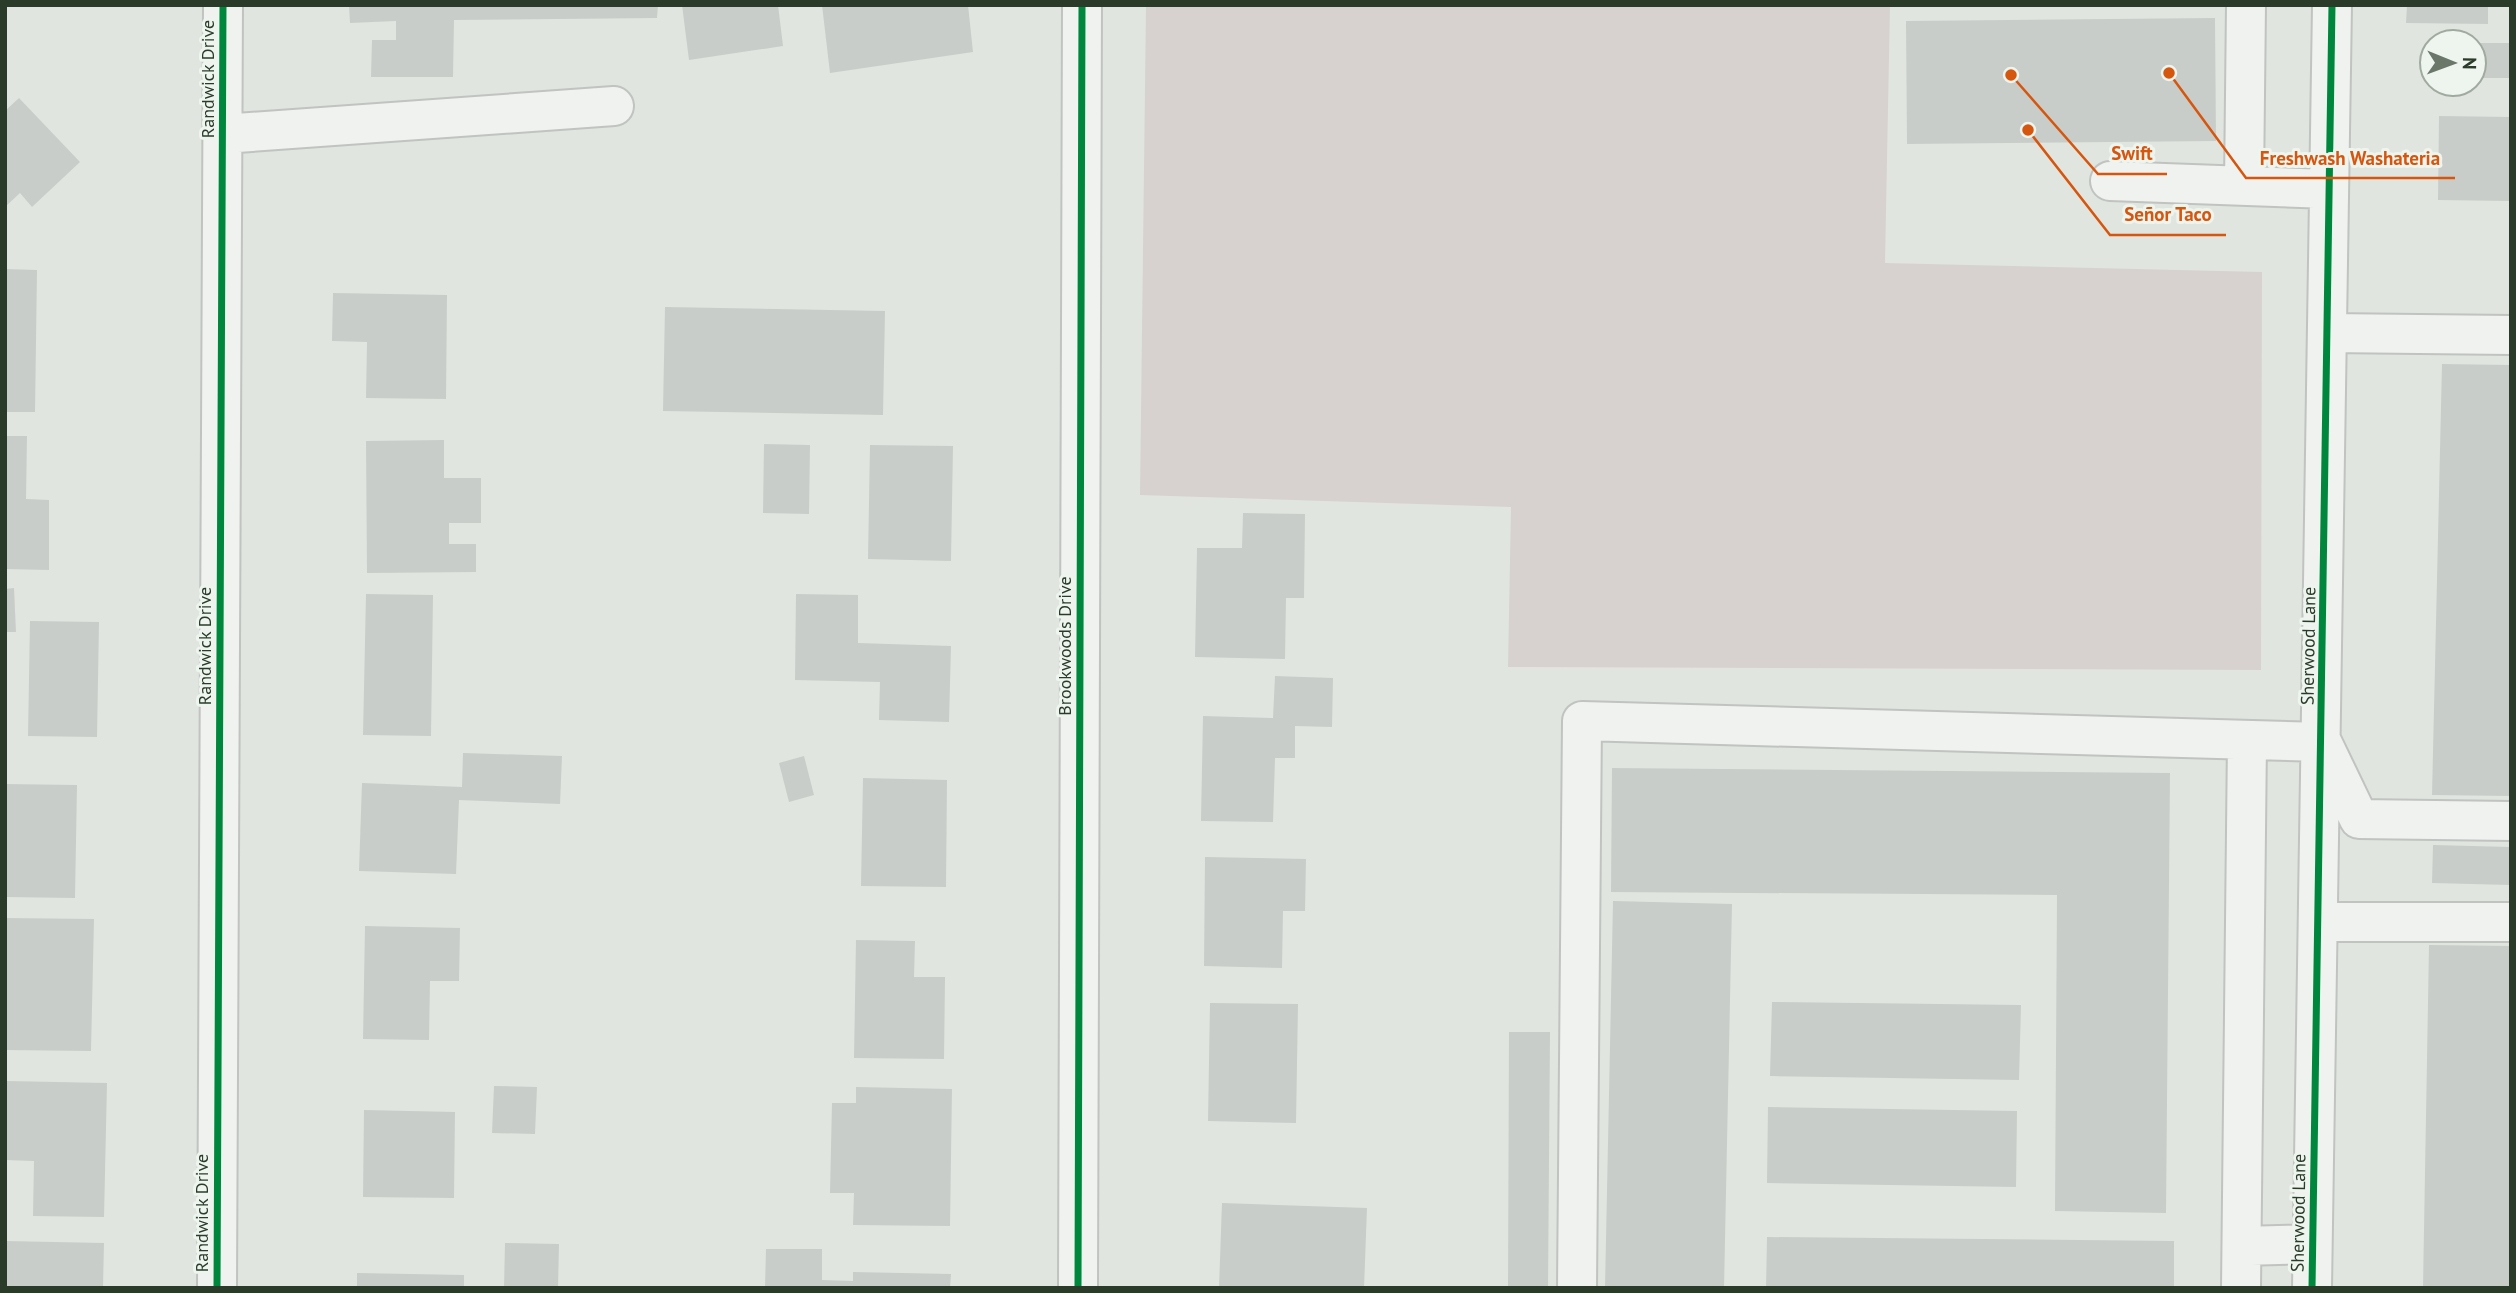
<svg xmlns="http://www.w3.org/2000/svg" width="2516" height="1293" viewBox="0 0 2516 1293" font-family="'PT Sans',sans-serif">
<rect width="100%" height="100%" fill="#e0e5e0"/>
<path fill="#d7d2cf" d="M1146,5H1890L1885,263L2262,272L2261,670L1508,667L1511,507L1140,495Z"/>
<path fill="#c9cdc9" d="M349,5H658L657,18L454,20L453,77H371L372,40H396V21L350,23Z
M682,5H778L783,46L689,60Z
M822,5H968L973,52L830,73Z
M2407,5H2488V24L2406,23Z
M2215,18L2216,141L1907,144L1906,21Z
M2474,43H2511V78H2474Z
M19,98L80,162L32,207L20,193L5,207V111Z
M2439,116L2511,117V201L2438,200Z
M5,269L37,270L35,412H5Z
M333,293L447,295L446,399L366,398L367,342L332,341Z
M665,307L885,311L883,415L663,411Z
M2442,364L2511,365V796L2432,795Z
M5,436H27L26,499L49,500V570L5,569Z
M444,440V478H481V523H449V544H476V572L367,573L366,441Z
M764,444L810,445L809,514L763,513Z
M870,445L953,446L951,561L868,559Z
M1243,513L1305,514L1304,598H1286L1285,659L1195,657L1197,548H1242Z
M14,588L16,632H5V589Z
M366,594L433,595L431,736L363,735Z
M796,594L858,595V643L951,646L949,722L879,720L880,682L795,680Z
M30,621L99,622L97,737L28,736Z
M1275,676L1333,678L1332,727L1295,726V758H1275L1273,822L1201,821L1203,716L1273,718Z
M463,753L562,756L560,804L459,800L456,874L359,871L362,783L462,787Z
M804,756L814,795L789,802L779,763Z
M1612,768L2170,773L2166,1213L2055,1211L2057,895L1611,892Z
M863,778L947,780L946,887L861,886Z
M5,784L77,785L75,898L5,897Z
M2433,845L2511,847V885L2432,883Z
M1205,857L1306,859L1305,911H1283L1282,968L1204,966Z
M1613,901L1732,904L1724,1288H1605Z
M5,918L94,919L91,1051L5,1050Z
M365,926L460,928L459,981H430L429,1040L363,1039Z
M856,940L915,941L914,977H945L944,1059L854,1058Z
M2429,945L2511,946V1288L2423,1287Z
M1772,1002L2021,1005L2019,1080L1770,1076Z
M1210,1003L1298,1004L1296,1123L1208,1121Z
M1509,1032H1550L1548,1288H1508Z
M6,1081L107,1083L104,1217L33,1216L34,1161L5,1160Z
M494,1086L537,1087L535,1134L492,1133Z
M856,1087L952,1089L950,1226L853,1225L854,1193H830L832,1103H856Z
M1768,1107L2017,1111L2016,1187L1767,1183Z
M364,1110L455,1112L454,1198L363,1197Z
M1222,1203L1367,1208L1364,1288H1219Z
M1767,1237L2174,1241V1288H1766Z
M5,1241L104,1243L103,1288H5Z
M505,1243L559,1244L558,1288H504Z
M766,1249H822V1280L853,1281V1272L951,1274L950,1288H765Z
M357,1273L464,1275V1288H357Z"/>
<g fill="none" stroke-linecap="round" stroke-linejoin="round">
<defs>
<path id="minor" d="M223,134L614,106
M2110,181L2329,189
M2244,184L2246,5
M2328,333L2511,335
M2319,922H2511
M2242,1246L2312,1244
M217,1288L223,5
M1078,1288L1082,5
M1577,1288L1582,721L2322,742L2359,819L2511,821
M2241,1288L2247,740
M2312,1288L2332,5"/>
</defs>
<use href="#minor" stroke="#c0c3c0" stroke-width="42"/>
<use href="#minor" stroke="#eff2ef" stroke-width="38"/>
<defs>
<path id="cycleway" d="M217,1288L223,5
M1078,1288L1082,5
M2312,1288L2332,5"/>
</defs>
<use href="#cycleway" stroke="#eef4ee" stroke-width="11"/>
<use href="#cycleway" stroke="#00873e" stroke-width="7"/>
</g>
<g text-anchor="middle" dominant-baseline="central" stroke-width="6" stroke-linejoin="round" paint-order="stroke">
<g font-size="18" fill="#2a3c29" stroke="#eef4ee">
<text transform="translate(207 79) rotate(-90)">Randwick Drive</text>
<text transform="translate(204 646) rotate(-90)">Randwick Drive</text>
<text transform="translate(1064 646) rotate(-90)">Brookwoods Drive</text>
<text transform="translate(2308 646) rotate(-89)">Sherwood Lane</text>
<text transform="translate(201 1213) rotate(-90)">Randwick Drive</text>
<text transform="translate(2298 1213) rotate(-89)">Sherwood Lane</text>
</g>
</g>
<path fill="none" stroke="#d5560f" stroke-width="2.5" d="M2011 75L2098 174H2167M2169 73L2246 178H2455M2028 130L2110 235H2226"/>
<g fill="#d5560f" stroke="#eef4ee" stroke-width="2.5">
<circle cx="2011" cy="75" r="7"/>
<circle cx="2169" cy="73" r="7"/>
<circle cx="2028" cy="130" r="7"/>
</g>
<g font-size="19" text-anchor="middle" font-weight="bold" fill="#d5560f" stroke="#eef4ee" stroke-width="6" stroke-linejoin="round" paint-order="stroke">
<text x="2132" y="160">Swift</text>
<text x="2350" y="165">Freshwash Washateria</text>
<text x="2168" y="221">Señor Taco</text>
</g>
<rect width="2516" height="1293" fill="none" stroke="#2a3c29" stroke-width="14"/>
<g transform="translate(2453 63) rotate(91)"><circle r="33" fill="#eef4ee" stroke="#a0aa9f" stroke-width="2"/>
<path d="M0-5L12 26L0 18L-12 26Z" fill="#6a7769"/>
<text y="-10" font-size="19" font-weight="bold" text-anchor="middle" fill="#2a3c29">N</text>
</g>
</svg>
